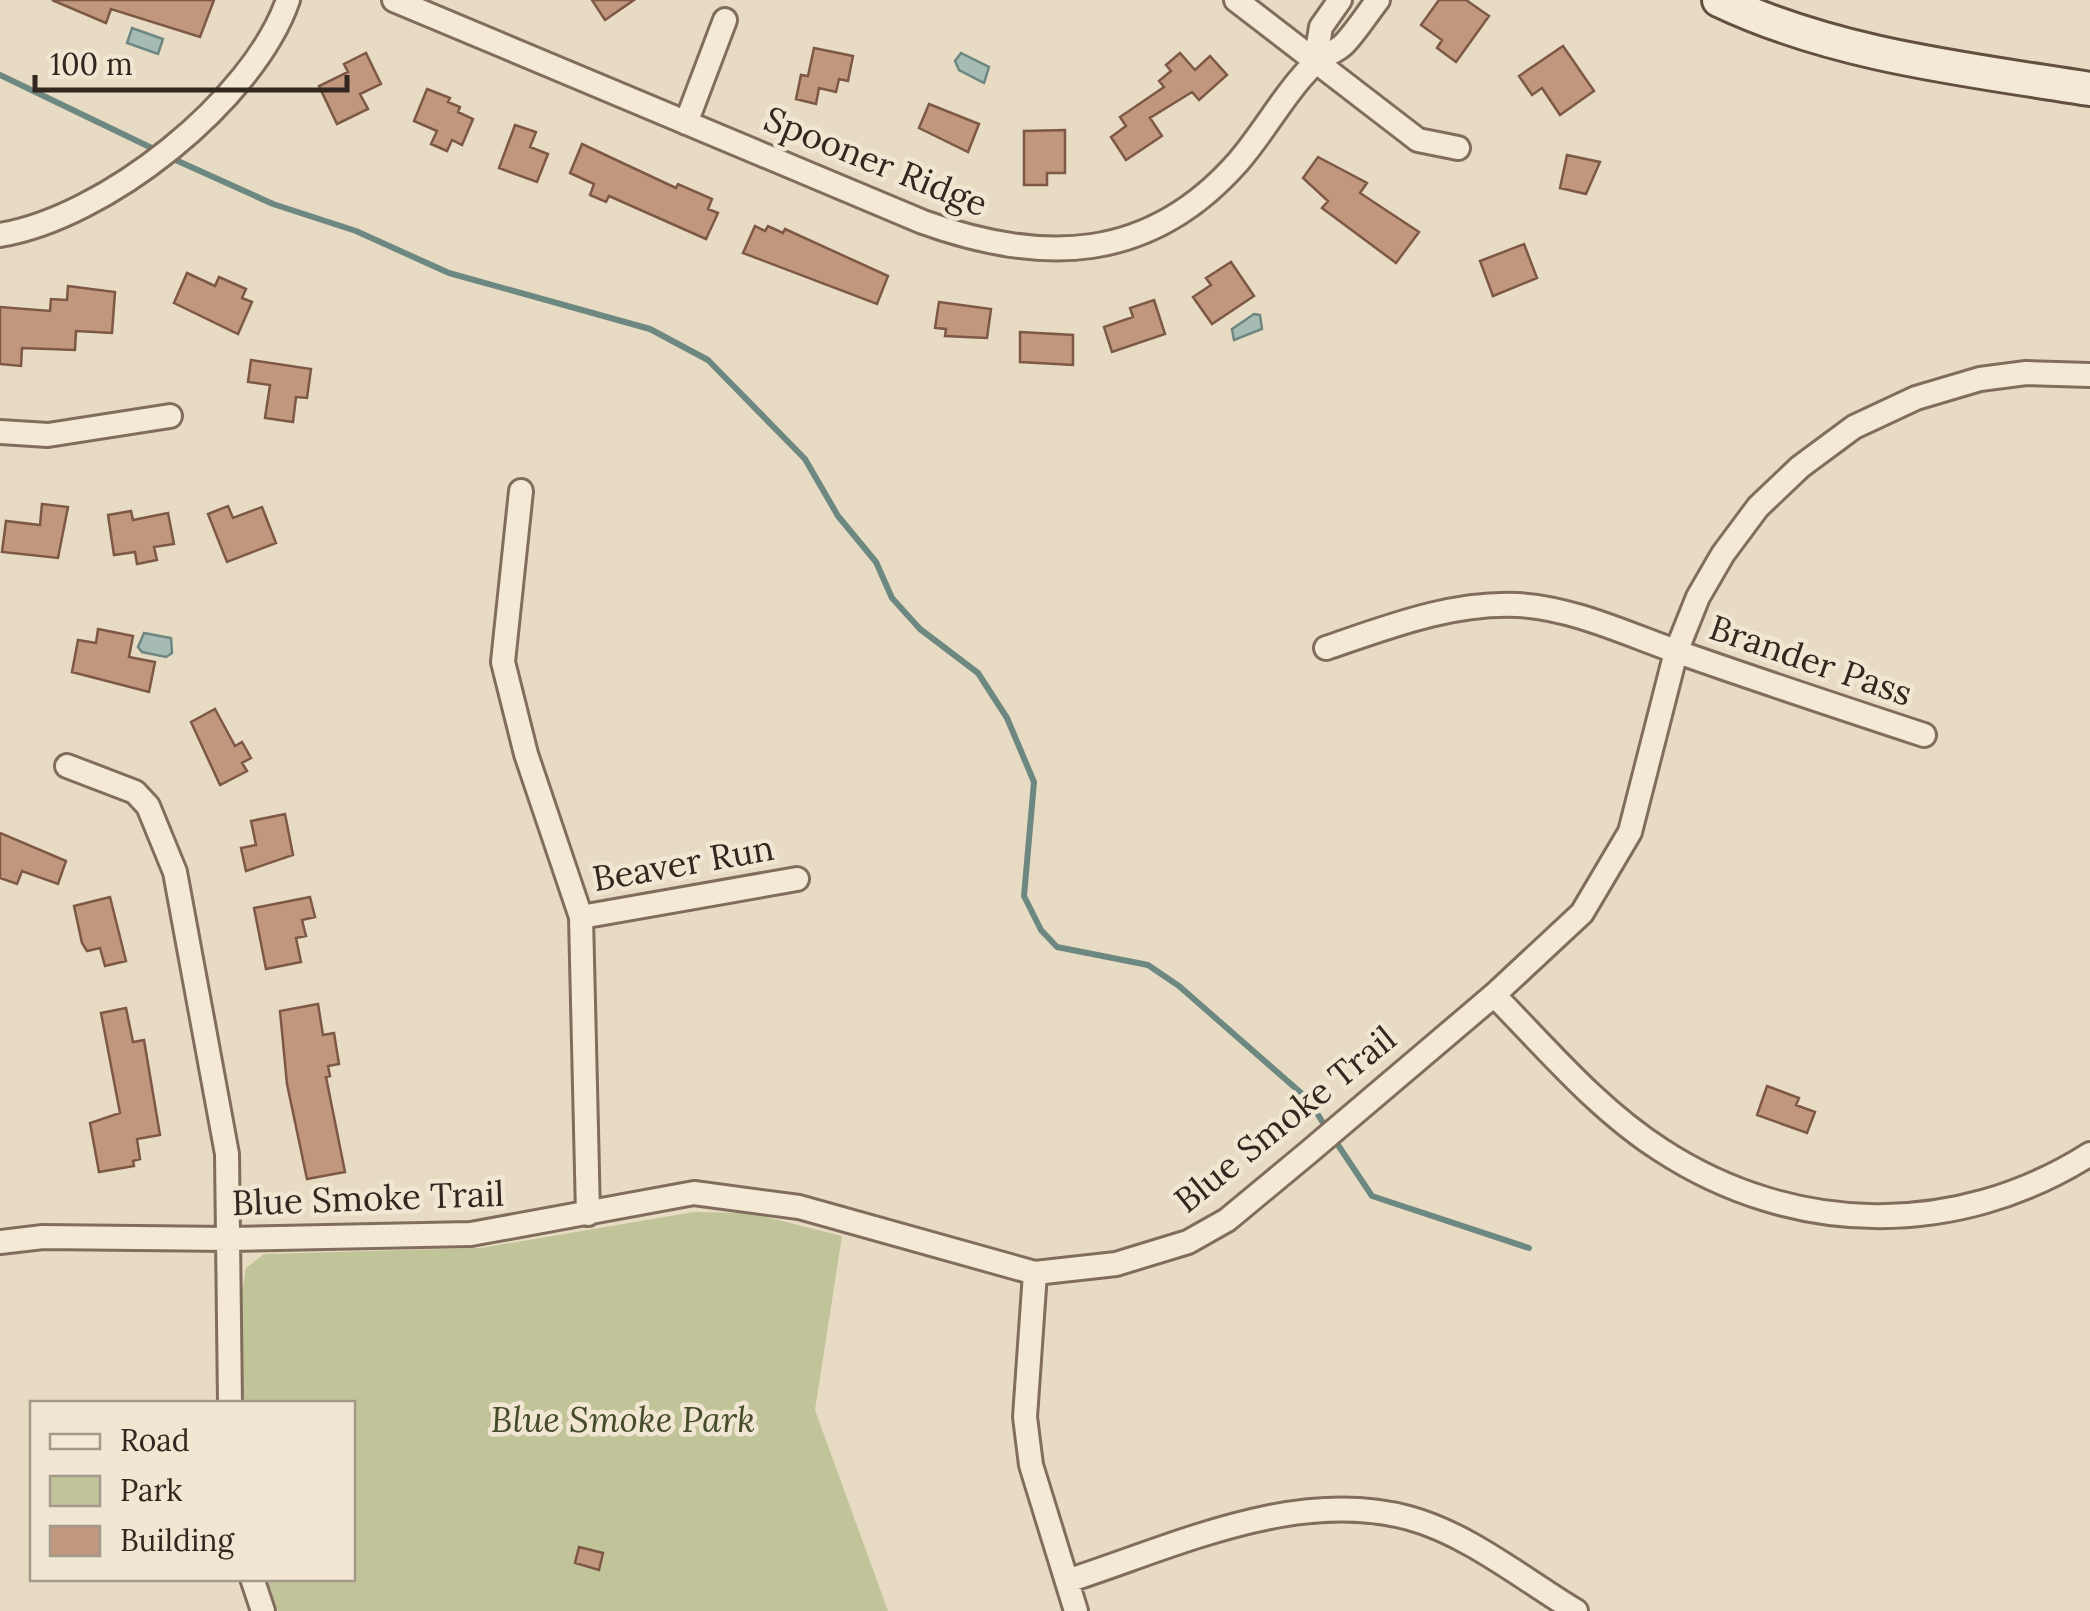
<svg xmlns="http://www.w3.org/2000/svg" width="2090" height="1611" viewBox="0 0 2090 1611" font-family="Lora,serif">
<rect width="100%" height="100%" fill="#e8dbc3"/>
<path fill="#c1c499" d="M694,1212L750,1213L842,1236L815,1410L888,1611H278L267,1579L352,1578V1404H241L242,1294L246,1268L264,1254L481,1248Z"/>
<path fill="#a5bbb4" stroke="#6d8880" stroke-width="2.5" d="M132,28L163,39L158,54L127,43Z
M961,53L989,67L984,83L959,70L955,61Z
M1254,314L1260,315L1262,329L1234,340L1232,329Z
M144,633L171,638L172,653L166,657L142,652L138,647Z"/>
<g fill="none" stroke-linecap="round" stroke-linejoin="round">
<path stroke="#6d8880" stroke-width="6" d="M0,75L158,151
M169,157L273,204L356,231L449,273L650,329L708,360L805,459L838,516L876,562L892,598L920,629L978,673L1007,718L1034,782L1024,896L1041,930L1057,947L1148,965L1179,986L1308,1099L1327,1129
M1334,1139L1372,1196L1529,1248"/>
</g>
<path fill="#c1977e" stroke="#7c5845" stroke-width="2.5" d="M52,0H214L200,37L111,9L106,23Z
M592,0H634L605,20Z
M1439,0H1466L1489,16L1456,62L1437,48L1442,40L1421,25Z
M1563,46L1594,91L1560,115L1542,88L1532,95L1519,76Z
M814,48L853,56L848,81L839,79L836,92L819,88L816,104L796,99L801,75L808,76Z
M366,53L381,84L360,94L368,109L337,124L319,86L348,72L344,64Z
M1180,53L1195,70L1210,56L1227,75L1199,100L1192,92L1150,118L1162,136L1126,160L1111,137L1126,126L1120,117L1164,87L1159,81L1171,71L1166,65Z
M427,89L450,98L448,102L460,107L458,112L473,119L462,145L452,140L447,151L431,144L437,131L414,121Z
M929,104L979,124L968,152L919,128Z
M515,125L536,132L530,147L548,154L537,182L499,168Z
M1065,130V173H1047V185H1024V131Z
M582,144L676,188L678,184L712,199L708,209L718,213L706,239L609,196L606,202L590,195L594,184L570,173Z
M1567,155L1600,162L1586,194L1560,188Z
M1318,157L1367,183L1360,193L1419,232L1396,263L1322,208L1328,201L1303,178Z
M755,226L765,231L768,226L783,233L785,229L888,276L877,304L743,253Z
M1524,244L1537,278L1493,296L1480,261Z
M1231,262L1254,296L1212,324L1193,297L1211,285L1206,278Z
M187,273L215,286L219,277L246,289L242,298L252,302L238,334L174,303Z
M68,286L115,292L112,333L76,331L75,350L22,348L21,366L0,364V307L50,311L51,299L67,300Z
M1154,300L1165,334L1112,352L1104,327L1133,317L1130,308Z
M939,302L991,309L987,338L945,336L946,329L935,328Z
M1020,332L1073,335V365L1020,362Z
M251,360L311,369L307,398L296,397L293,422L265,418L270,385L248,382Z
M42,504L68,507L58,558L2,552L6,521L40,525Z
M228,506L233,518L262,507L276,543L227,562L208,514Z
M131,511L133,520L168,513L174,544L154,547L157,560L137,564L135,552L114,555L108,515Z
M98,629L133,636L129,657L155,662L149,692L72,672L78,640L96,643Z
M215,709L235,746L242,742L251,758L242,763L247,771L220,785L191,722Z
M285,814L293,855L246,871L241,848L256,845L251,821Z
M0,833L66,861L58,884L22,871L17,884L0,878Z
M110,897L126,961L105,966L100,948L87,951L82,943L74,906Z
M310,897L315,917L302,920L306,936L296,938L301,962L266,969L254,908Z
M318,1004L323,1035L334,1033L339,1064L328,1066L330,1076L326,1077L345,1172L307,1179L287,1084L280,1011Z
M126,1008L133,1042L144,1040L160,1135L137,1139L140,1159L133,1161L134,1166L99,1172L90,1123L120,1113L101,1013Z
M1767,1086L1799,1098L1796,1105L1815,1112L1807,1133L1757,1115Z
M579,1547L603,1553L599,1570L575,1563Z"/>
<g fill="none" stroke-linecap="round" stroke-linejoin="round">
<defs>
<path id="street" d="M394,0L923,222C1042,265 1149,263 1238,162C1265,131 1285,92 1314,64C1323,55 1337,52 1345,43C1357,30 1367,14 1378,0
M1236,0L1418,140L1458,148
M1315,63L1321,27L1340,0
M686,123L725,20
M0,235C105,218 253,101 288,0
M0,432L48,435L170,416
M521,491L503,662L526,754L581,917L588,1214
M1326,648C1388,627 1451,602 1518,605C1573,608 1627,634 1678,652C1760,681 1842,708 1924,735
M67,766L135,792L148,806L175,872L227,1154L230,1404
M581,917L797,879
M1494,995C1546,1048 1598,1110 1661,1150C1793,1236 1956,1239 2090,1154
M0,1242L43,1237L230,1239L471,1234L694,1193L799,1207L1035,1273L1116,1264L1188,1242L1227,1220L1309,1152L1494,995L1582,913L1630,832L1676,652L1698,597L1723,554L1758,507L1800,467L1854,427L1916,398L1980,379L2026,373L2090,375
M1035,1273L1025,1417L1031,1465L1076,1611
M252,1578L263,1611
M1067,1581C1173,1547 1295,1487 1409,1518C1468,1534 1523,1579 1576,1611"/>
<path id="secondary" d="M1719,0C1835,55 1964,69 2090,89"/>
</defs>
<use href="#street" stroke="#806d5c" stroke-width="28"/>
<use href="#secondary" stroke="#624f3f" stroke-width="38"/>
<use href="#street" stroke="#f4e9d5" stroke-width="22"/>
<use href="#secondary" stroke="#f4e9d5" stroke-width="32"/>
</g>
<g text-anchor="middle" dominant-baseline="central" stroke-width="9" stroke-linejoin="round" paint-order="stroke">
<g font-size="35" fill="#32271e" stroke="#f0e6d2">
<text transform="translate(876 161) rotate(22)">Spooner Ridge</text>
<text transform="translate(1811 660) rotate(19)">Brander Pass</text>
<text transform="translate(683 863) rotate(-10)">Beaver Run</text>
<text transform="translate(1285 1119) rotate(-39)">Blue Smoke Trail</text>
<text transform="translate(368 1198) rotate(-2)">Blue Smoke Trail</text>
</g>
<g font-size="35" font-style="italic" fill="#444c28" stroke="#f0e6d2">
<text x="623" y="1419">Blue Smoke Park</text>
</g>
</g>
<rect x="30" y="1401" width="325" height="180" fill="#f0e6d2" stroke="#a49a8a" stroke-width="2.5"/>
<rect x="50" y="1434" width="50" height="15" fill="#f4e9d5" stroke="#a49a8a" stroke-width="2.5"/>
<text x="120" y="1451" font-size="30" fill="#32271e">Road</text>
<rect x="50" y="1476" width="50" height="30" fill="#c1c499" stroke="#a49a8a" stroke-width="2.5"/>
<text x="120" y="1501" font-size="30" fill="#32271e">Park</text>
<rect x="50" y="1526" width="50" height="30" fill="#c1977e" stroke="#a49a8a" stroke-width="2.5"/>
<text x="120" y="1551" font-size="30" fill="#32271e">Building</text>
<path d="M35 75v15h312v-15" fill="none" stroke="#32271e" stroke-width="5"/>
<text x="50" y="75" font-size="30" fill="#32271e" stroke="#f0e6d2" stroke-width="8" paint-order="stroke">100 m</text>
</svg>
